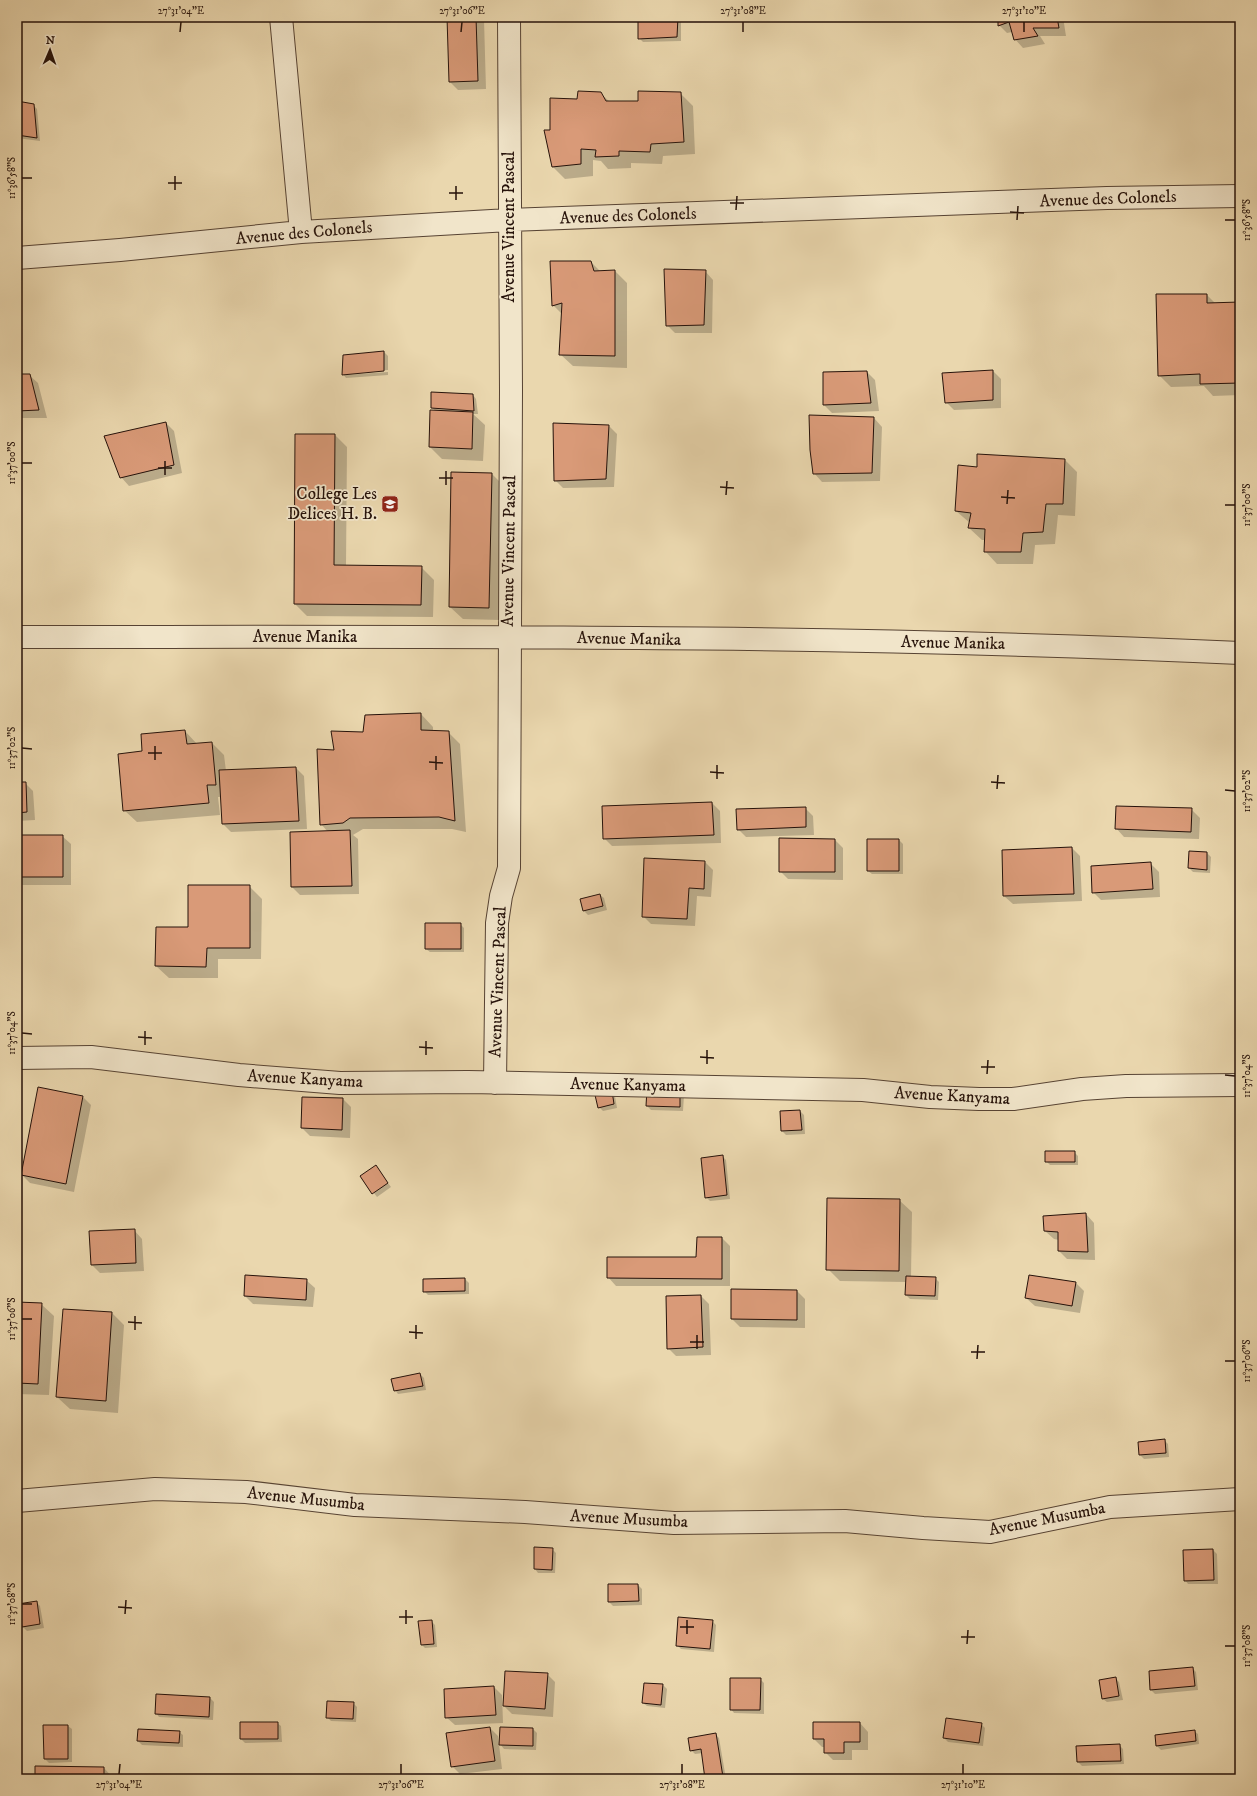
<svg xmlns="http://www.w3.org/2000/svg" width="1257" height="1796" viewBox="0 0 1257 1796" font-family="'IM FELL DW Pica',serif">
<rect width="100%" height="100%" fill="#ead7ae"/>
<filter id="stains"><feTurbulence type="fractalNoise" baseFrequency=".005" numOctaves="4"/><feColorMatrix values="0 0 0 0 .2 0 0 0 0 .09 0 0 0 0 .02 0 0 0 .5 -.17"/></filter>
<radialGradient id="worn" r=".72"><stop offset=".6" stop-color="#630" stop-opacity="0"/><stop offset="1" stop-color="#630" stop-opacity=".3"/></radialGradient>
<path fill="#0003" d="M448,17H481L484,20L486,89L458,90L450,82Z
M639,17H679L681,19V41L643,42L639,38Z
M999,17H1063L1066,36H1040L1045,44L1023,48L1015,39L1012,32L1007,33L999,25Z
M1234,17H1240V24L1235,20Z
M600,93L610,102H639L680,93L693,106L695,154L663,156L662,164L631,163V168L608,169L601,161L593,160V176L565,179L553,167L551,131L578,100Z
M17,102L33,105L37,109L40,141L17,138Z
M591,262L601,272L615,271L627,283V368L573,366L560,354L562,314L553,305Z
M705,271L713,280L712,333H675L667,325Z
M1207,295L1216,304L1240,303V395L1213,396L1204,386L1171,387L1159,375Z
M384,352L388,356V370L345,373V375L388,372V375L346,378L343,374Z
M993,371L1001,379V408L954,410L946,402Z
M867,372L875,380L879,411L832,413L824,405V373Z
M17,375H29L38,383L47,418H17Z
M473,395L476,399L478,414H473L485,425L483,461L442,459L430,447L436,411L432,408Z
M874,418L882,427L880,481L822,482L814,473Z
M166,423L174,431L182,473L129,486L121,477Z
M609,426L617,434L614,487L563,488L555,480Z
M335,435L347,447L346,567H421L434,580L433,617L307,616L295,604Z
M1065,460L1077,472L1075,516L1058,515L1055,544L1035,545L1033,564H997L985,551L986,540H982L969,528L970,523L956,511L978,468Z
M492,474L504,486L501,620L463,619L450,607Z
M421,714L433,727V732H448L460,744L466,832L452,829H363L353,835L358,839L359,894L300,895L292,887L328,832L321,824L335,751L364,733Z
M185,731L197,744L212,743L224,755L226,771L296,768L304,776L307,829L231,832L223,824L221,797H218L220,815L137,822L124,810L143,752Z
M17,783H25L33,791L35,820L17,821Z
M712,803L720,811L721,843L612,846L604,838Z
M805,808L813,816L814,835L746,837L738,829Z
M1191,809L1200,818L1199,839L1124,837L1116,828Z
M17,836H62L71,844V885H18L17,884Z
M780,839L835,840L843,848V880L788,879L780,871Z
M899,840L903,844V874H872L868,871Z
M1072,848L1080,856L1082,901L1013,904L1004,896Z
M1190,852L1207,853L1211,857L1210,873L1193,872L1189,868Z
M705,862L713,870L711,897L697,896L695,926L651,924L643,916Z
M1151,864L1159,872L1160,897L1101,900L1093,892Z
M249,886L262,899L261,959H218V978H169L156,966L189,928Z
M600,895L604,898L607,910L588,915L584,911L581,900Z
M460,924L464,928V952H430L426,949Z
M611,1092L615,1096L617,1108L603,1111L599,1107Z
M684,1095L683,1111L651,1110L647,1106Z
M83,1097L91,1105L74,1192L30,1183L22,1175Z
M303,1098L343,1099L351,1107L350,1138L310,1136L302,1128Z
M800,1111L804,1115L805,1134L786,1135L782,1131L781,1112Z
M1074,1152L1078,1156V1165H1050L1046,1161Z
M722,1156L726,1160L730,1199L710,1201L706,1197Z
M379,1171L391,1187L377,1197L361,1176Z
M899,1200L912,1212L911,1278H935L939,1282L938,1300L910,1299L906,1295L907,1282L840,1281L828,1269Z
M1086,1214L1094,1223L1095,1260L1067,1259L1059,1251V1240L1054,1239L1045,1231Z
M134,1230L142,1239L144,1271L100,1273L92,1265Z
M722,1238L730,1246V1286H616L608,1277L697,1258Z
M465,1279L469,1283V1294L428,1295L424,1291Z
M306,1280L315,1288L313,1307L253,1304L245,1296Z
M1076,1283L1084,1291L1080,1313L1035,1306L1026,1298Z
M732,1290L797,1291L805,1299V1328L740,1327L732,1319Z
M701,1296L709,1304L711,1355L676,1356L668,1348Z
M17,1303L41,1304L54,1316L49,1395L17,1394Z
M64,1310L112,1313L124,1325L118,1413L70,1409L57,1397Z
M420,1374L424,1378L426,1390L398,1394L395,1390Z
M1164,1440L1168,1444L1169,1457L1144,1459L1140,1455L1139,1443Z
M552,1549L556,1553L555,1573H538L535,1569Z
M1213,1550L1217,1554L1218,1584H1188L1185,1580L1184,1551Z
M638,1585L642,1589V1605L613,1606L609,1602Z
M36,1602L40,1606L44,1628L27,1631L23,1627L19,1605Z
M431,1621L435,1625L437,1647L425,1648L422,1645Z
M712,1621L716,1625L714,1652L681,1649L677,1645Z
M1192,1668L1196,1672L1198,1690L1155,1694L1151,1690L1150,1672Z
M547,1674L555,1682L553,1717L512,1714L504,1706Z
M760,1679L764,1683V1714L734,1713L731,1709Z
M1116,1679L1119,1682L1123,1700L1107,1702L1103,1699Z
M663,1685L667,1689L665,1708L647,1706L643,1703Z
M494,1687L502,1695L503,1723L455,1725L446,1717Z
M17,1690L20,1693L19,1711H17Z
M210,1698L214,1702L213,1720L159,1717L156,1713Z
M353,1703L357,1707L356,1722L331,1721L327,1717Z
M277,1723L281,1726L282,1742L245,1743L241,1739Z
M860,1723L868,1732V1750H852V1760H833L825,1752V1747H822L814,1739Z
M981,1724L985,1728L983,1746L948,1742L944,1738Z
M68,1726L72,1729V1762L49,1763L45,1759Z
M490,1728L498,1736L502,1769L460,1774L452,1766Z
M533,1729L537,1733L536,1750L504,1749L500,1744Z
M1194,1731L1198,1734L1199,1744L1161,1750L1157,1746Z
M179,1732L183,1735V1747L142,1745L138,1741Z
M715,1734L719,1738L726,1779H707L703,1753L695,1754L691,1750Z
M1119,1745L1123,1749L1124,1764L1082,1766L1078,1762Z
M104,1768L114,1779H36Z"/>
<path fill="#d99a78" stroke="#26120a" d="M447,17H476L478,81L449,82Z
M638,17H678L677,37L638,39Z
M998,17H1057L1059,28H1033L1038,36L1014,40L1009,22L998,26Z
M578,91L601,92L606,101H638V91L681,92L684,142L651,144L650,152L619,151V156L595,157L596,150L581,149V164L552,167L544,130H550V98L577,99Z
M17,101L34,104L37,138L17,135Z
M550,261H591L594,271L615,270V356L559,355L562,303L552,306Z
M664,269L706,270L704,325L666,326Z
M1156,294H1207V303L1240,302V383L1200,384V374L1158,376Z
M384,351V371L342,375L343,355Z
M993,370V400L945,403L942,373Z
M867,371L871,403L823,405V372Z
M17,374H30L39,410L17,411Z
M431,392L473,394L474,411L431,408Z
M430,410L473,412L472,449L429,447Z
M809,415L874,417L872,473L813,474L810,450Z
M166,422L174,465L120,478L104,436Z
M553,423L609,425L606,479L554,481Z
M295,434H335L334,565L422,566L421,605L294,604Z
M977,454L1065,459L1063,504H1046L1043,532L1023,533L1021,552H984L985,529L968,528L971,513L955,511L958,465L977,467Z
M451,472L492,473L489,608L449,607Z
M421,713V730L449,731L455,821L439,817L350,818L343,823L320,825L317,749L334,750L331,731L363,732L365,715Z
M185,730L187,744L212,742L216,785H207L209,803L123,811L118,754L142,751L141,734Z
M296,767L299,821L222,824L219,770Z
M17,782H26L27,812L17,813Z
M712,802L714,835L603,839L602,806Z
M1116,806L1192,808L1191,832L1115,829Z
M806,807V827L737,830L736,809Z
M350,830L352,886L291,887L290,832Z
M17,835H63V877H17Z
M779,838L835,839V872H779Z
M867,839H899V871H867Z
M1072,847L1074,894L1003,896L1002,850Z
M1189,851L1207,852V870L1188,868Z
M644,858L705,861L704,889L689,888L687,919L642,917Z
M1151,862L1153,889L1092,893L1091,866Z
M188,885H250V948H207L206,967L155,966L156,927H188Z
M600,894L603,906L583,911L580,899Z
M425,923H461V949H425Z
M38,1087L83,1096L66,1184L21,1175Z
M647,1089L680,1090V1107L646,1106Z
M612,1091L614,1104L598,1108L595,1095Z
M302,1097L343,1098L342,1130L301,1128Z
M800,1110L802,1130L781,1131L780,1111Z
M1045,1151H1075V1162H1045Z
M723,1155L727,1195L705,1198L701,1158Z
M376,1165L388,1183L372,1194L360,1176Z
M827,1198L900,1199L899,1271L826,1270Z
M1086,1213L1088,1252L1058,1251V1232L1044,1231L1043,1216Z
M135,1229L136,1263L91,1265L89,1231Z
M697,1237H722V1279L607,1278V1257H696Z
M245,1275L307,1279L306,1300L244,1296Z
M1029,1275L1076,1282L1072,1306L1025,1298Z
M906,1276L936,1277L935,1296L905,1295Z
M465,1278V1291L423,1292V1279Z
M731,1289L797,1290V1320L731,1319Z
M701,1295L703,1347L667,1349L666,1296Z
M17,1302L42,1303L38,1384L17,1383Z
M63,1309L112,1312L106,1401L56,1397Z
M420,1373L423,1386L394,1391L391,1379Z
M1165,1439L1166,1453L1139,1455L1138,1442Z
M534,1547L553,1548L552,1570L534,1569Z
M1213,1549L1214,1580L1184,1581L1183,1550Z
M1240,1581V1609H1238Z
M608,1584H638L639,1601L608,1602Z
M37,1601L40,1624L22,1627L18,1604Z
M678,1617L713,1620L710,1649L676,1646Z
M432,1620L434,1644L421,1645L418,1621Z
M1193,1667L1195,1686L1150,1690L1149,1671Z
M505,1671L548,1673L545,1709L503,1706Z
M1116,1677L1119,1696L1102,1699L1099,1680Z
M730,1678H761L760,1710H730Z
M644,1683L663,1684L661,1705L642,1703Z
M494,1686L496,1715L445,1718L444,1689Z
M156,1694L210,1697L209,1717L155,1714Z
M327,1701L354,1702L353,1719L326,1718Z
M946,1718L982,1723L979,1743L943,1738Z
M240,1722H278V1739H240Z
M813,1722H860V1742H844V1753H824V1739H813Z
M43,1725H68V1759H44Z
M490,1727L495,1761L451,1767L446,1733Z
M500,1727L533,1728V1746L499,1745Z
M138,1729L180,1731L179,1743L137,1741Z
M1195,1730L1196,1741L1156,1746L1155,1735Z
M716,1733L723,1777L705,1779L701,1749L690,1751L688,1738Z
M1120,1744L1121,1761L1077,1762L1076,1746Z
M35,1766L104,1767V1779H35Z"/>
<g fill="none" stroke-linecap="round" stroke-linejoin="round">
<defs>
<path id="minor" d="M281,17L301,232
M17,258L120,250L301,232L509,220L1107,198L1240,196
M17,637C425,637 833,634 1240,653
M17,1058L91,1057L239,1075L340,1083L468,1082L863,1090L930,1097L979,1099H1013L1082,1089L1126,1086L1240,1085
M495,1083L497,923L501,896L509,868L511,390L509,17
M17,1501L155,1489L246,1492L355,1505L525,1512L674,1523L845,1521L923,1528L990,1532L1110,1507L1240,1499"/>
</defs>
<use href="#minor" stroke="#574333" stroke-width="24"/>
<use href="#minor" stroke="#f1e5ca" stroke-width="22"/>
</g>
<path fill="none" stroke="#26120a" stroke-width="1.5" d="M180,32L181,22M461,32L462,22M743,32V22M1024,32V22M22,178H32M168,183H182M175,190V176M449,193H463M456,200V186M730,203H744M736,210L737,196M1010,212L1024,213M1017,220L1018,206M1225,220H1235M22,463H32M158,468H172M165,475V461M439,478H453M446,485V471M720,487L734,488M726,495L727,481M1001,497L1015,498M1007,504L1008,490M1225,505H1235M22,748L32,749M148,753H162M155,760V746M429,762L443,763M436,770V756M710,772L724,773M717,779V765M991,782L1005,783M997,789L998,775M1225,790L1235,791M22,1033L32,1034M138,1037L152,1038M145,1045V1031M419,1047L433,1048M426,1055V1041M700,1057L714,1058M707,1064V1050M981,1067H995M987,1074L988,1060M1225,1075L1235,1076M22,1319H32M128,1322L142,1323M135,1330V1316M409,1332L423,1333M416,1339V1325M690,1342H704M697,1349V1335M971,1352H985M977,1359L978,1345M1225,1361H1235M22,1604H32M118,1607L132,1608M125,1614L126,1600M399,1617H413M406,1624V1610M680,1627H694M687,1634V1620M961,1637H975M967,1644L968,1630M1225,1646H1235M119,1774L120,1764M401,1774V1764M682,1774V1764M963,1774V1764"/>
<defs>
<symbol id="school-square" viewBox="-11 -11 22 22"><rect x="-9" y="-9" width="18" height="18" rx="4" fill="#8f2418" stroke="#f1e5ca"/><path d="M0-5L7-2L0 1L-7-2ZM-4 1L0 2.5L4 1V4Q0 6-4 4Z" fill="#fff"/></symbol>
</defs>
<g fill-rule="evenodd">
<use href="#school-square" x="380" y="494" width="20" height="20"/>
</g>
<g text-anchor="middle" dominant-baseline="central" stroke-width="3.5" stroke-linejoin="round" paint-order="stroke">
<g font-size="17" fill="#26120a" stroke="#f1e5ca">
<text transform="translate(1108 199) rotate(-2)">Avenue des Colonels</text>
<text transform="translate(628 216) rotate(-2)">Avenue des Colonels</text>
<text transform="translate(509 227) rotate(-90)">Avenue Vincent Pascal</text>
<text transform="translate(304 233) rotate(-5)">Avenue des Colonels</text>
<text transform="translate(509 551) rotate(-89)">Avenue Vincent Pascal</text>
<text x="305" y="637">Avenue Manika</text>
<text transform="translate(629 639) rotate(1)">Avenue Manika</text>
<text transform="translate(953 643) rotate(1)">Avenue Manika</text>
<text transform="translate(498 982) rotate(-88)">Avenue Vincent Pascal</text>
<text transform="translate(305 1079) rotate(3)">Avenue Kanyama</text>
<text transform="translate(628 1085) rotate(1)">Avenue Kanyama</text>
<text transform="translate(952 1096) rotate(3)">Avenue Kanyama</text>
<text transform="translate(306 1499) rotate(6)">Avenue Musumba</text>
<text transform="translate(629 1519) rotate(3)">Avenue Musumba</text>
<text transform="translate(1047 1519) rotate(-11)">Avenue Musumba</text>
</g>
<g font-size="17" fill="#26120a" stroke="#f1e5ca" text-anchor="end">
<text x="377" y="494">College Les<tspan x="377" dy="20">Delices H. B.</tspan></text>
</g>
</g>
<rect width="1257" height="1796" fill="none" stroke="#ead7ae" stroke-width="44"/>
<g transform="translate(50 50) rotate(2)" stroke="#f1e5ca" stroke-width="3" paint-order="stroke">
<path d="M0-3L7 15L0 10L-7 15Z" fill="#26120a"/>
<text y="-6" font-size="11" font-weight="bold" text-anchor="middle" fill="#26120a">N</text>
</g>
<rect x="22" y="22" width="1213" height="1752" fill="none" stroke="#26120a" stroke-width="1.5"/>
<g font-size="10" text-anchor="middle" fill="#26120a">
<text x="181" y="14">27°31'04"E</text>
<text x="462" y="14">27°31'06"E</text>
<text x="743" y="14">27°31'08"E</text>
<text x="1024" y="14">27°31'10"E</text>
<text transform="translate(11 178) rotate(-90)" y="4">11°36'58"S</text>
<text transform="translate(1246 220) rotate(-90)" y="4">11°36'58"S</text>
<text transform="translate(11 463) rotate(-90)" y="4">11°37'00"S</text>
<text transform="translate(1246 505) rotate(-90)" y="4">11°37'00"S</text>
<text transform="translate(11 748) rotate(-90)" y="4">11°37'02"S</text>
<text transform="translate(1246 791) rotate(-90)" y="4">11°37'02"S</text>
<text transform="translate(11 1033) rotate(-90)" y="4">11°37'04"S</text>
<text transform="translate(1246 1076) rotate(-90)" y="4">11°37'04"S</text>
<text transform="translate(11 1319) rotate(-90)" y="4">11°37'06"S</text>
<text transform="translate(1246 1361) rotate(-90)" y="4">11°37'06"S</text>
<text transform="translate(11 1604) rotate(-90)" y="4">11°37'08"S</text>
<text transform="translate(1246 1646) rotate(-90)" y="4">11°37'08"S</text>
<text x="119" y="1788">27°31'04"E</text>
<text x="401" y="1788">27°31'06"E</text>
<text x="682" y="1788">27°31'08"E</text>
<text x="963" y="1788">27°31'10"E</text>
</g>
<rect width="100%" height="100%" filter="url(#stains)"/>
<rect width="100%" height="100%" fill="url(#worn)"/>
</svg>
